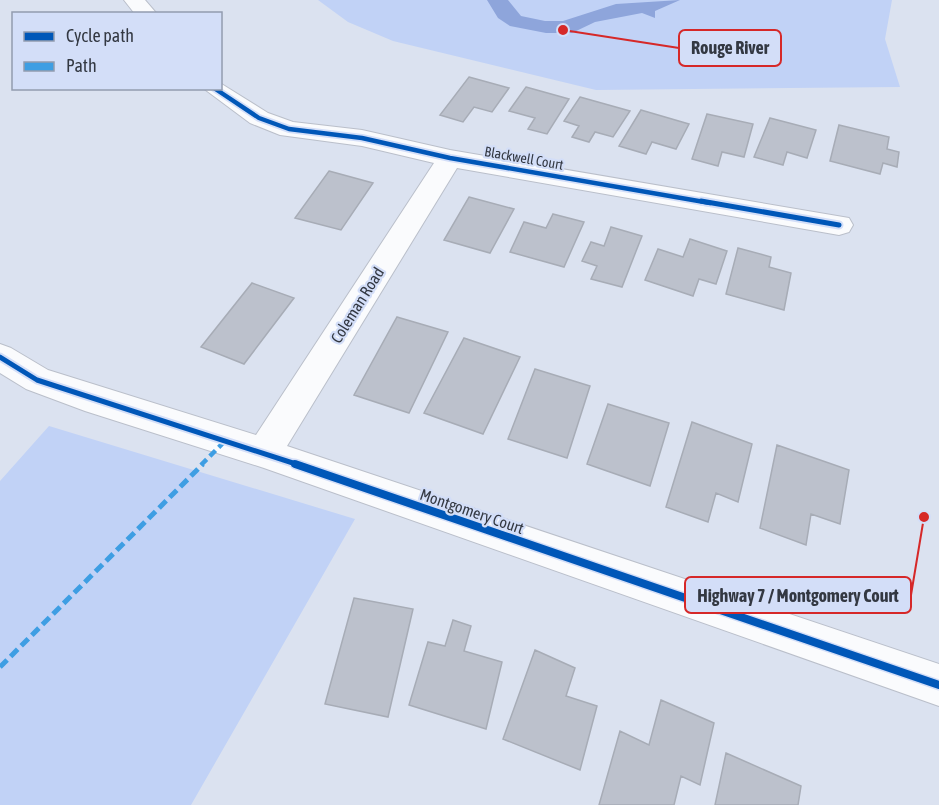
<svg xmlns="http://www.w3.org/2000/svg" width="939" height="805" viewBox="0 0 939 805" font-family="'Asap Condensed',sans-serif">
<rect width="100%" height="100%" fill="#dbe2f0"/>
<path fill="#c1d2f6" d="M318,0H892L885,39L900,87L596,90L393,41L348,22Z
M49,426L355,519L191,805H0V481Z"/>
<path fill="#8ea5db" d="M487,0H508L521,16L545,21H563L616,4L680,0L655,11V18L642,13L595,22L572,33H546L510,26L498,18Z"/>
<path fill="#bcc1cc" stroke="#a7acb6" stroke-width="1.5" d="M469,77L509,88L492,112L474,107L463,122L440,115Z
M526,87L569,99L547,134L528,129L535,118L509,111Z
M580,97L630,111L613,137L595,132L589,142L572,137L579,126L564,121Z
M641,110L689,124L676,149L652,142L646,154L619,146Z
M707,114L753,124L744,157L722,152L718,166L692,159Z
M770,118L816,130L807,158L787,152L783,165L754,157Z
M839,125L889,137L887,149L899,152L897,167L883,163L880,174L830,161Z
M329,171L373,183L341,230L295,218Z
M469,197L514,209L490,253L444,240Z
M553,214L584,222L564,267L510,252L524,222L546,228Z
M611,227L642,236L622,287L591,279L597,266L582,261L591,242L604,246Z
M690,239L727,251L716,284L699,279L693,296L645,280L658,249L683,257Z
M738,248L771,257L769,267L791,273L784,310L726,294Z
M252,283L294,298L244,364L201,347Z
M397,317L448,332L409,413L354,395Z
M464,338L520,357L483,434L424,413Z
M535,369L590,386L567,458L508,439Z
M608,404L669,423L650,486L587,464Z
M692,422L752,444L738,502L716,493L708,522L666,507Z
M777,445L849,470L840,524L811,514L806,545L760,528Z
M354,598L413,609L388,717L325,704Z
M453,620L471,626L464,651L502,662L486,729L409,705L428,642L445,646Z
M535,650L575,668L566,696L597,706L580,770L503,739Z
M661,700L714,723L700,785L681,776L674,805H599L620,731L649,745Z
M726,753L801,786L798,805H715Z"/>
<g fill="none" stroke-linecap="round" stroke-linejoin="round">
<defs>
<path id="minor" d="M124,0H145L157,14H135Z
M220,83L268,113L293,122L362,130L450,150L849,218L853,225L849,232L839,235L457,168L287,446L939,664V706L264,468L85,411L26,389L0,373V344L11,348L48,370L256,435L434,163L362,146L280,135L250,123L203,88H220Z"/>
</defs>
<use href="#minor" stroke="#babfca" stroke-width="2"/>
<use href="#minor" fill="#fafbfd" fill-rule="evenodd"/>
<path stroke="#3e9ee3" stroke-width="4.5" stroke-dasharray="8 4.5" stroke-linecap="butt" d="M201,465L225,441"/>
<path stroke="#3e9ee3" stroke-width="5" stroke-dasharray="10 5" stroke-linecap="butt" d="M0,667L203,464"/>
<defs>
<path id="cycleway-far2" d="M214,88L259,118L289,129L362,138L450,158L710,203"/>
<path id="cycleway-far1" d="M701,201L839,225
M0,357L37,380L299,465"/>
<path id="cycleway" d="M295,464L939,685"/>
</defs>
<use href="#cycleway-far2" stroke="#d3def8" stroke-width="8"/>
<use href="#cycleway-far1" stroke="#d3def8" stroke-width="9"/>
<use href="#cycleway" stroke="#d3def8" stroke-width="11"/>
<use href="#cycleway-far2" stroke="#0057b8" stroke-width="4.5"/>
<use href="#cycleway-far1" stroke="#0057b8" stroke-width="5"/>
<use href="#cycleway" stroke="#0057b8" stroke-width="8"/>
</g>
<g text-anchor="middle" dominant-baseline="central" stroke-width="4.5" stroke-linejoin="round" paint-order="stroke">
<g font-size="14" fill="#333842" stroke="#d3def8">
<text transform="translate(524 158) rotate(10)">Blackwell Court</text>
</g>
<g font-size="16" fill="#333842" stroke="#d3def8">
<text transform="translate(357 305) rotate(-58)">Coleman Road</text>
<text transform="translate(472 511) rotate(19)">Montgomery Court</text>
</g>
</g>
<path fill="none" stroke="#d62828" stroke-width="2" d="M563 30L679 48M924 517L911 595"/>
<g fill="#d62828" stroke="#d3def8" stroke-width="2">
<circle cx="563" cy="30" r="6"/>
<circle cx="924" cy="517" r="6"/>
</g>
<g fill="#d3def8" stroke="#d62828" stroke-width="2">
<rect x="679" y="30" width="102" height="36" rx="6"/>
<rect x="685" y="577" width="226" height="36" rx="6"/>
</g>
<g font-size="18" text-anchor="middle" font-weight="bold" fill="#333842">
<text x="730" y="54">Rouge River</text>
<text x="798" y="602">Highway 7 / Montgomery Court</text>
</g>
<rect x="12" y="12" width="210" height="78" fill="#d3def8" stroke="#939caf" stroke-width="1.5"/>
<rect x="24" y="32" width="30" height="9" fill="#0057b8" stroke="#939caf" stroke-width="1.5"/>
<text x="66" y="42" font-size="18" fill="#333842">Cycle path</text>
<rect x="24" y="62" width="30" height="9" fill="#3e9ee3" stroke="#939caf" stroke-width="1.5"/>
<text x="66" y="72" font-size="18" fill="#333842">Path</text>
</svg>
